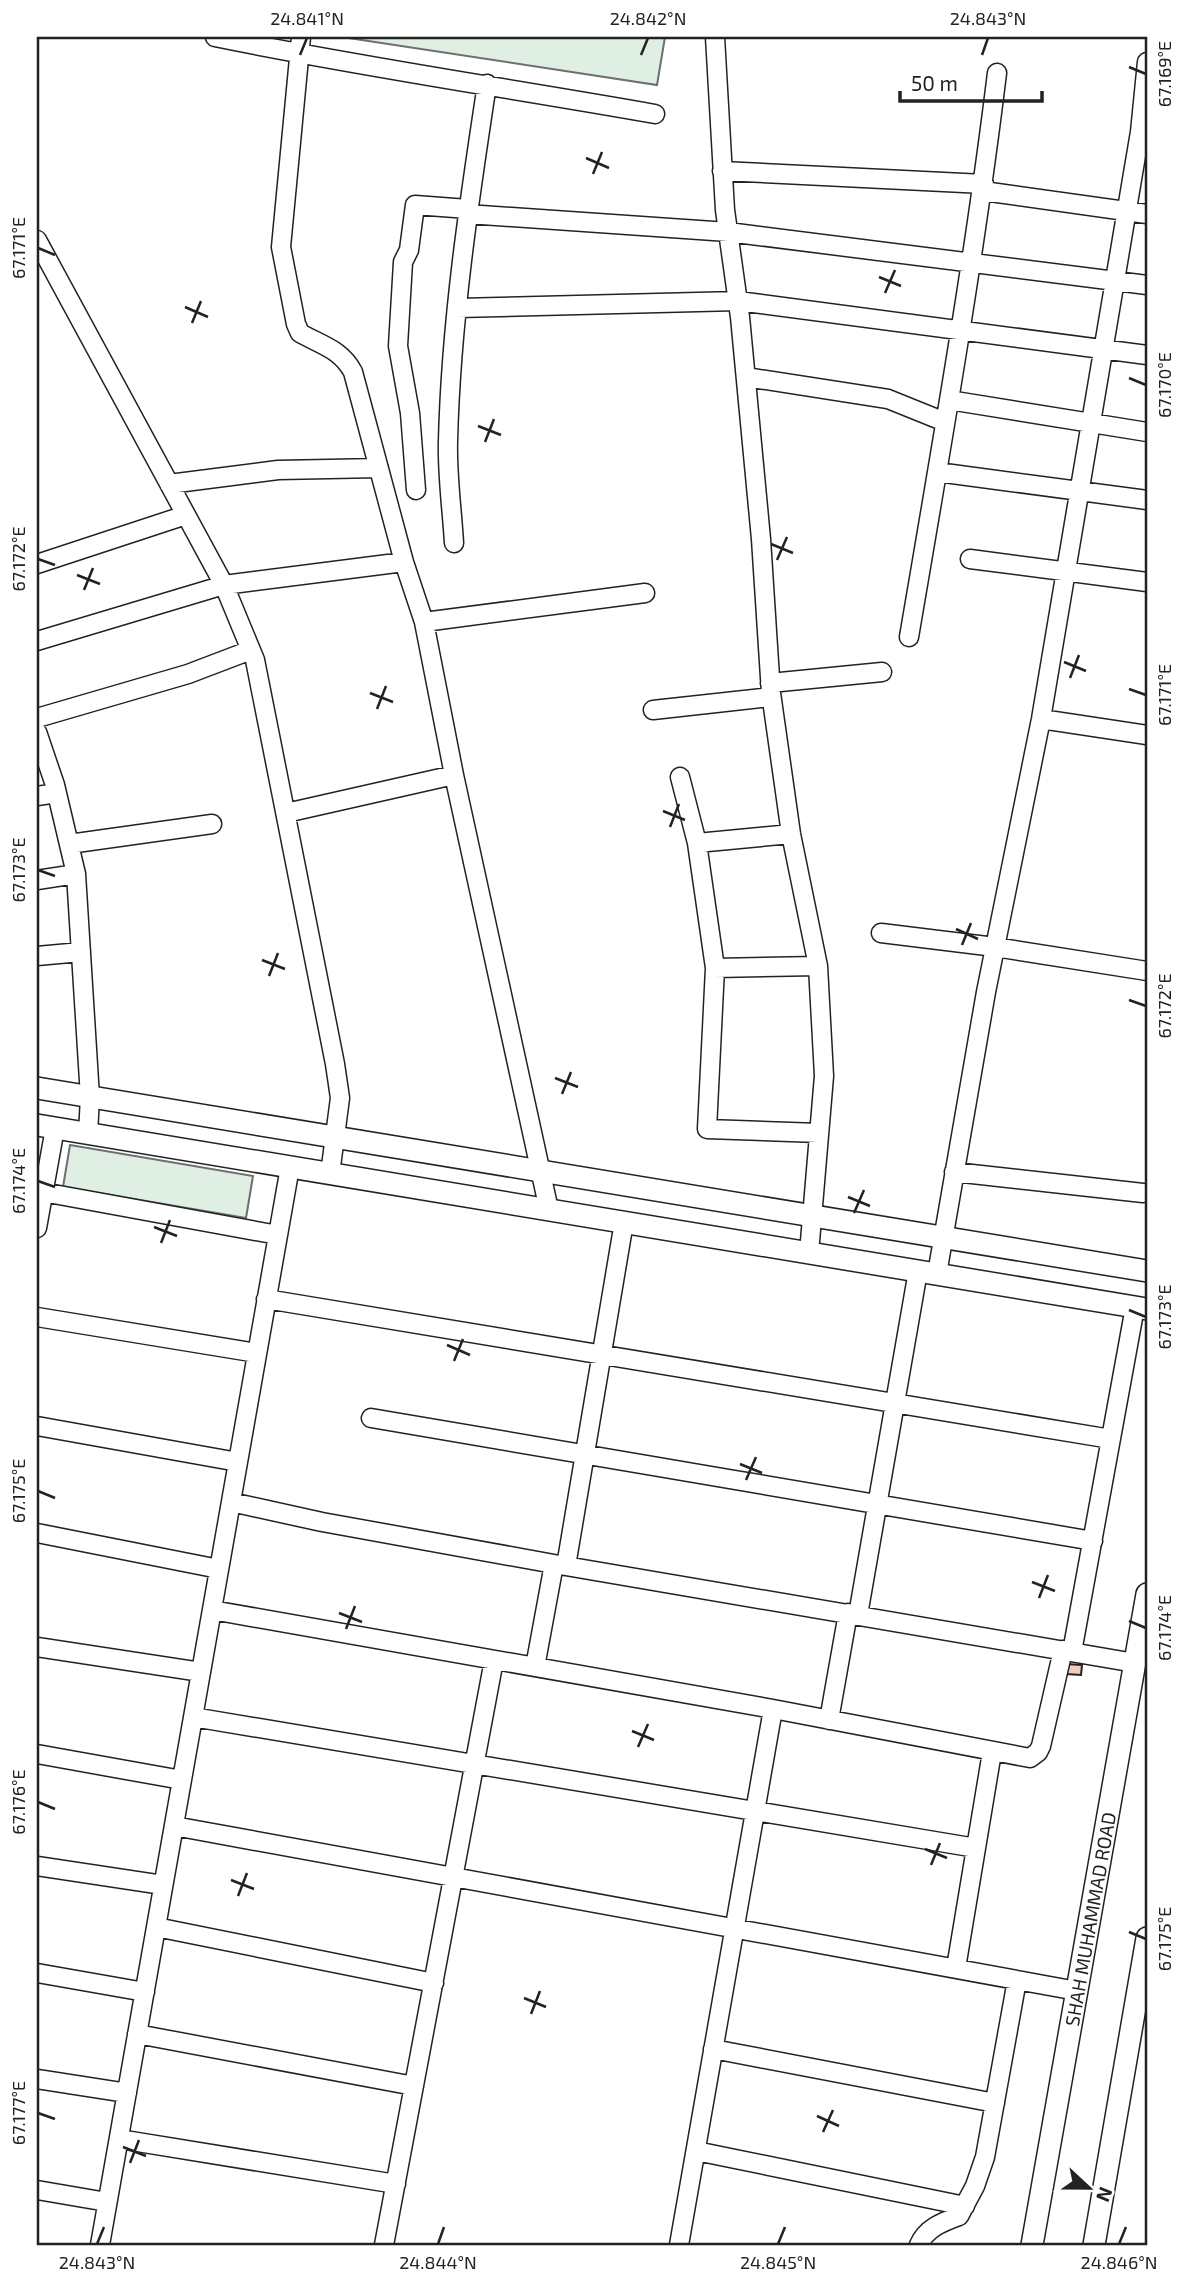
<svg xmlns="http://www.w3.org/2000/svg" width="1184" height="2282" viewBox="0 0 1184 2282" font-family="'Exo 2',sans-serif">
<rect width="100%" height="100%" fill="#fff"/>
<path fill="#e0efe3" stroke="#6f6f6f" stroke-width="2" d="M342,37H665L657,85Z
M70,1145L253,1176L246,1218L63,1187Z"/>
<path fill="#f3c9c0" stroke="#222" stroke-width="2" d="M1066,1664L1082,1665L1081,1675L1066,1674Z"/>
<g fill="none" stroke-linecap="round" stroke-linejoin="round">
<defs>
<path id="minor" d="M215,37C361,67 508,88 655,114
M301,37L281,247L296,324L300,333C321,345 341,349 353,372L404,562L424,622L454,775L549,1210
M715,37L725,210L740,317L761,539L771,693L791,834L818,966L824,1076L809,1253
M722,171L984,184
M983,191L1147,214
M467,214L728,232L1147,285
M37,240L224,585L255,660L335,1064L340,1098L330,1174
M458,308L738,301L1147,355
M746,377L888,399L945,422
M949,400L1147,432
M937,472L1147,500
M169,484L278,470L379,468
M416,490L410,413L398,346L403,262L409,250L415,205L468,209
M454,543C452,509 447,475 448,441C451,321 469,202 487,84
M970,559L1147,582
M37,564L186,515
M424,622L645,593
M909,637C941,449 974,262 997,73
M37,641L224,585L404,562
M770,683L882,672
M653,710L771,697
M37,718L188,674L251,650
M1041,719L1147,735
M37,732L55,785L76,874L90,1097L88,1134
M680,777L697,843L715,968L707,1129L819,1133
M37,796L57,793
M286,813L454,775
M697,843L791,834
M69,844L212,824
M37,880L76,874
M881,933L995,947L1147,971
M37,956L81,952
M715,968L818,966
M954,1172L1143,1193
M37,1191L278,1235
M37,1228L55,1128
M937,1274L986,992L1041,719L1140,132L1147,62
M266,1299L1111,1439
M37,1317L257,1353
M371,1418C611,1461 853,1498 1093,1541
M37,1426L238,1462
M231,1502L322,1522L554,1564L1135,1663
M37,1533L219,1569
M566,1566L624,1222
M212,1610L773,1709L1030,1758L1038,1752L1041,1746L1063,1650
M858,1615L918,1271
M37,1647L201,1672
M1072,1652L1135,1307
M535,1667L554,1564
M193,1717L976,1848
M829,1720L848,1613
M37,1754L182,1780
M174,1826L1077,1991
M37,1866L163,1885
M156,1927L434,1983
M956,1968L992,1752
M37,1973L145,1992
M137,2034L414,2086
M713,2049L995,2103
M37,2079L127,2093
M119,2139L396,2184
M696,2151L965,2206
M37,2190L107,2202
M100,2245L290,1167
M384,2245L494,1660
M679,2245L773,1709
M919,2245C926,2228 943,2222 959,2216L975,2186L985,2157L1017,1980"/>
<g id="tertiary">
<path d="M37,1088L1147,1271"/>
<path d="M37,1125L1147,1309"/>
<path id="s1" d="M1032,2245L1147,1594"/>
<path d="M1094,2245L1147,1938"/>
</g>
</defs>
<use href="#minor" stroke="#222" stroke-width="21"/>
<use href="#tertiary" stroke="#222" stroke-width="24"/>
<use href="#minor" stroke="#fff" stroke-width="18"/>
<use href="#tertiary" stroke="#fff" stroke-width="21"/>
</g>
<path fill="none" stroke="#222" stroke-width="2.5" d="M300,55L307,38M641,55L648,38M982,55L988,38M1129,67L1146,74M586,158L609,168M593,174L602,152M38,248L55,255M879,277L901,286M885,293L895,270M185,307L208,317M192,323L201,301M1129,378L1146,385M478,426L501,435M485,442L494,419M771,544L793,553M38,559L55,565M777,560L787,537M77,575L100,584M84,590L93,568M1064,662L1086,671M1070,678L1079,655M1129,689L1146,695M370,693L393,702M377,709L386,686M663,811L685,820M670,827L679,804M38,870L55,876M956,929L978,939M962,945L971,923M262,960L285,969M269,976L278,953M1129,1000L1146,1006M555,1078L578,1087M562,1094L571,1072M38,1181L55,1187M848,1197L870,1206M854,1213L864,1190M154,1227L177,1236M161,1243L170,1220M1129,1310L1146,1317M447,1345L470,1355M454,1361L463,1339M740,1464L762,1473M746,1480L756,1457M38,1491L55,1498M1032,1582L1055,1591M1039,1598L1048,1575M339,1613L362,1622M1129,1621L1146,1628M346,1629L355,1606M632,1731L654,1740M638,1747L648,1724M38,1802L55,1809M925,1849L947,1858M931,1865L940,1843M231,1880L254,1889M238,1896L247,1873M1129,1932L1146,1939M524,1998L546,2007M531,2014L540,1991M38,2113L55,2119M817,2116L839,2126M823,2132L833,2110M123,2147L146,2156M130,2163L139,2140M97,2244L104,2227M438,2244L444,2227M778,2244L785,2227M1119,2244L1126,2227"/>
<g text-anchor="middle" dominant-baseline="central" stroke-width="5" stroke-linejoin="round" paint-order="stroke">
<g font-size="19" fill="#222" stroke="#fff">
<text stroke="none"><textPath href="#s1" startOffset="331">SHAH MUHAMMAD ROAD</textPath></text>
</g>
</g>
<rect width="1184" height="2282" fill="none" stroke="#ffffff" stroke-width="77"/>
<g transform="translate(1089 2188) rotate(112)" stroke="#ffffff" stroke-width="5" paint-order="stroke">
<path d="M0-5L12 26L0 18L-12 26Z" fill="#222222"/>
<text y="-10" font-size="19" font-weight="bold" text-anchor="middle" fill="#222222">N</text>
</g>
<path d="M900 91v10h142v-10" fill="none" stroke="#222222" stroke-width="3.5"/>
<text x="911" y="91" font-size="21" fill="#222222" stroke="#ffffff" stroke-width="5" paint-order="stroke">50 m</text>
<rect x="38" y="38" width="1108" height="2206" fill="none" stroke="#222" stroke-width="2.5"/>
<g font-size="18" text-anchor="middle" fill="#222">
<text x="307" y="25">24.841°N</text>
<text x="648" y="25">24.842°N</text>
<text x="988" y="25">24.843°N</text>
<text transform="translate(1165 74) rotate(-90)" y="6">67.169°E</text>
<text transform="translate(19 248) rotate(-90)" y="6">67.171°E</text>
<text transform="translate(1165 385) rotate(-90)" y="6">67.170°E</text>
<text transform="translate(19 559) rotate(-90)" y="6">67.172°E</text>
<text transform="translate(1165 695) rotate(-90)" y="6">67.171°E</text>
<text transform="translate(19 870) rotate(-90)" y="6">67.173°E</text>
<text transform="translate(1165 1006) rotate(-90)" y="6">67.172°E</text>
<text transform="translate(19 1181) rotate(-90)" y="6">67.174°E</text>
<text transform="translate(1165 1317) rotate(-90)" y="6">67.173°E</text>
<text transform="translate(19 1491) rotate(-90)" y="6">67.175°E</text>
<text transform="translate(1165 1628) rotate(-90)" y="6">67.174°E</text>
<text transform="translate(19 1802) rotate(-90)" y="6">67.176°E</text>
<text transform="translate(1165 1939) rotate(-90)" y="6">67.175°E</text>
<text transform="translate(19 2113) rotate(-90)" y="6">67.177°E</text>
<text x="97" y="2269">24.843°N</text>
<text x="438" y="2269">24.844°N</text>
<text x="778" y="2269">24.845°N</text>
<text x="1119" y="2269">24.846°N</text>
</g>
</svg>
